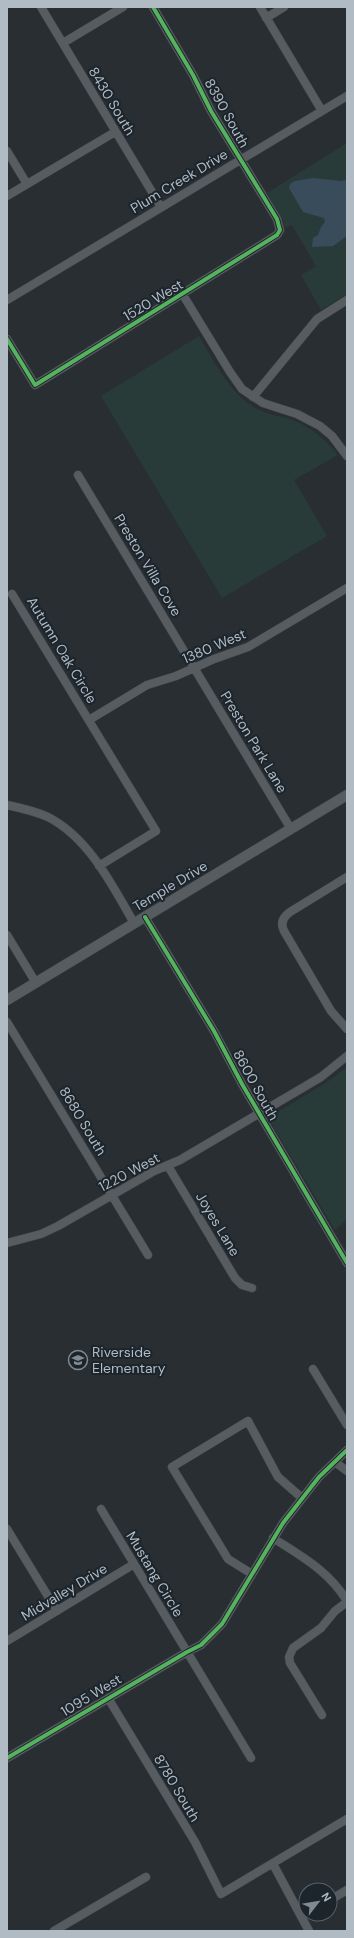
<svg xmlns="http://www.w3.org/2000/svg" width="354" height="1938" viewBox="0 0 354 1938" font-family="'DM Sans',sans-serif">
<rect width="100%" height="100%" fill="#282e32"/>
<path fill="#293b39" d="M347,143V294L321,310L301,275L316,266L292,225L285,228L283,220L267,193Z
M199,336C214,361 227,389 252,406C263,413 274,415 286,418C307,424 325,438 338,455L294,480L327,536L222,598L101,396Z
M347,1067V1219L335,1230L268,1118L327,1082Z"/>
<path fill="#384c5b" d="M314,178L340,181L347,180V236L333,246L312,247L313,238L318,235L321,227L325,222L324,218L303,212L289,188L290,184L295,181Z"/>
<g fill="none" stroke-linecap="round" stroke-linejoin="round">
<defs>
<path id="minor" d="M41,7L161,207
M260,7L322,111
M266,18L284,7
M63,43L123,7
M7,151L27,184
M7,196L115,132
M183,295L230,372L242,389L263,403L297,414L320,426L332,436L347,456
M7,300L347,96
M7,339L35,385L277,235L280,230L277,219L211,111L193,75L153,7
M253,397L317,319L347,300
M78,475L291,829
M12,594L156,831L99,866
M89,720L147,685L176,676L214,659L248,647L347,588
M7,805C21,808 35,811 48,817C89,838 112,885 134,923
M347,877L290,912C283,917 280,923 284,931L331,1011L347,1029
M145,917L214,1031L242,1084L347,1263
M7,935L36,983
M7,1022L148,1255
M168,1166L235,1278L242,1285L252,1288
M7,1243L41,1234L58,1226L154,1171L180,1160L321,1077L347,1056
M313,1369L347,1425
M335,1462L347,1471
M101,1509L251,1758
M7,1529L57,1611
M273,1538C301,1556 329,1571 347,1601
M252,1574L228,1559L172,1467L248,1421L278,1477L302,1498
M7,1641L134,1564
M108,1698L195,1842L221,1894L347,1819
M322,1715L290,1663L289,1657L293,1648L321,1628L335,1611L347,1602
M7,1758L187,1652L201,1645L222,1624L283,1523L319,1477L347,1450
M273,1864L309,1931
M330,1900L347,1890
M54,1931L146,1877"/>
<path id="tertiary" d="M7,1000L347,795"/>
</defs>
<use href="#minor" stroke="#464a4d" stroke-width="9"/>
<use href="#tertiary" stroke="#464a4d" stroke-width="11"/>
<use href="#minor" stroke="#575c60" stroke-width="8"/>
<use href="#tertiary" stroke="#575c60" stroke-width="10"/>
<defs>
<path id="cycleway" d="M7,339L35,385L277,235L280,230L277,219L211,111L193,75L153,7
M145,917L214,1031L242,1084L347,1263
M7,1758L187,1652L201,1645L222,1624L283,1523L319,1477L347,1450"/>
</defs>
<use href="#cycleway" stroke="#1c252c" stroke-width="6"/>
<use href="#cycleway" stroke="#56b35d" stroke-width="4"/>
</g>
<defs>
<symbol id="school-ring" viewBox="-11 -11 22 22"><circle r="9.5" fill="#1c252c" stroke="#818a91" stroke-width="1.5"/><path d="M0-5L7-2L0 1L-7-2ZM-4 1L0 2.5L4 1V4Q0 6-4 4Z" fill="#818a91"/></symbol>
</defs>
<g fill-rule="evenodd">
<use href="#school-ring" x="67" y="1349" width="22" height="22"/>
</g>
<g text-anchor="middle" dominant-baseline="central" stroke-width="4" stroke-linejoin="round" paint-order="stroke">
<g font-size="14" fill="#b1bbc4" stroke="#1c252c">
<text transform="translate(112 101) rotate(59)">8430 South</text>
<text transform="translate(227 113) rotate(61)">8390 South</text>
<text transform="translate(179 181) rotate(-31)">Plum Creek Drive</text>
<text transform="translate(153 300) rotate(-31)">1520 West</text>
<text transform="translate(148 565) rotate(59)">Preston Villa Cove</text>
<text transform="translate(214 646) rotate(-23)">1380 West</text>
<text transform="translate(62 650) rotate(59)">Autumn Oak Circle</text>
<text transform="translate(254 742) rotate(59)">Preston Park Lane</text>
<text transform="translate(170 886) rotate(-31)">Temple Drive</text>
<text transform="translate(256 1085) rotate(61)">8600 South</text>
<text transform="translate(83 1121) rotate(59)">8680 South</text>
<text transform="translate(129 1172) rotate(-28)">1220 West</text>
<text transform="translate(218 1224) rotate(59)">Joyes Lane</text>
<text transform="translate(155 1574) rotate(59)">Mustang Circle</text>
<text transform="translate(64 1592) rotate(-31)">Midvalley Drive</text>
<text transform="translate(91 1695) rotate(-31)">1095 West</text>
<text transform="translate(177 1788) rotate(59)">8780 South</text>
</g>
<g font-size="14" fill="#b1bbc4" stroke="#1c252c" text-anchor="start">
<text x="92" y="1352">Riverside<tspan x="92" dy="16">Elementary</tspan></text>
</g>
</g>
<rect width="354" height="1938" fill="none" stroke="#b1bbc4" stroke-width="16"/>
<g transform="translate(318 1902) rotate(59)"><circle r="19" fill="#1c252c" stroke="#586169"/>
<path d="M0-3L7 15L0 10L-7 15Z" fill="#818a91"/>
<text y="-6" font-size="11" font-weight="bold" text-anchor="middle" fill="#b1bbc4">N</text>
</g>
</svg>
